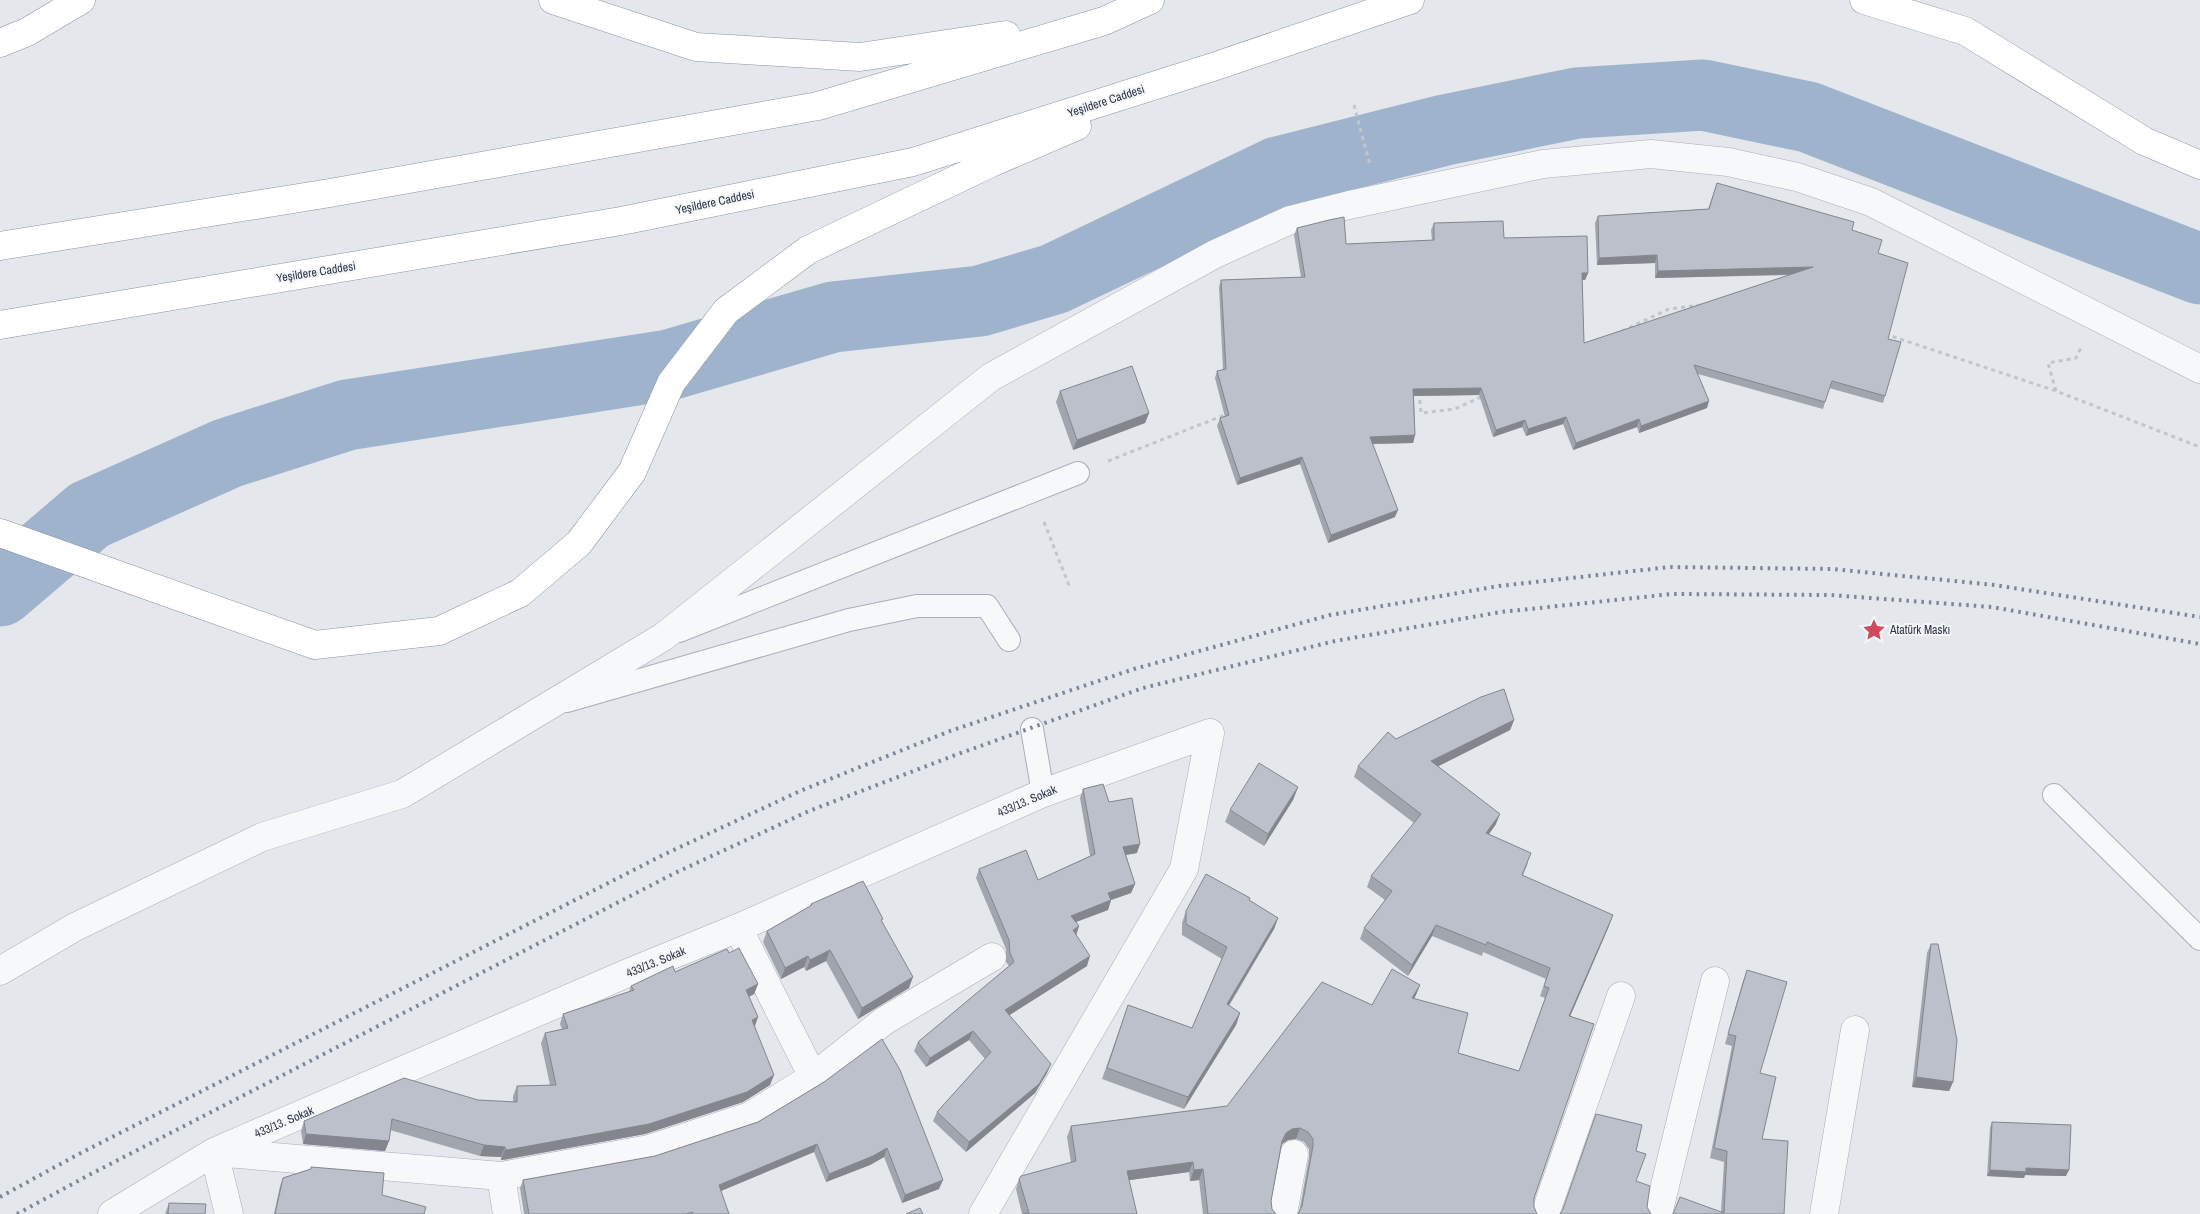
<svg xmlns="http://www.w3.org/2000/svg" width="2200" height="1214" viewBox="0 0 2200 1214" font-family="'Archivo Narrow',sans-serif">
<rect width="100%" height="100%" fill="#e4e7ec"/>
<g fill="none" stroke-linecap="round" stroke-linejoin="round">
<path stroke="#9fb4cc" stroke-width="71" d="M0,591L89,515L228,453L347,415L669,365L833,317L980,301L1054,279L1278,172L1445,130L1577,103L1703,95L1808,117L2200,269"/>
<defs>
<path id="service" d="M679,631L1078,473
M567,701L849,620L917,606H987L1009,640
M1032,729L1043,793
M2054,795L2200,939"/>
<path id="minor" d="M738,928L813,1077
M501,1176L507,1214
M112,1214L214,1152L630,972L738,928L1043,793L1210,733
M229,1214L214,1152L501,1176L649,1149L750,1116L813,1077L884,1021L992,957
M983,1214L1184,869L1210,733
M1283,1214L1294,1154
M1545,1214L1621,996
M1658,1214L1715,981
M1824,1214L1855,1030"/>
<path id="tertiary" d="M0,971L75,927L262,837L402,794L663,637L991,377L1215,254L1290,220L1349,205L1543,164L1651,154L1728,162L1797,177L1871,202L2200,369"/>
<path id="trunk" d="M553,0L696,47L860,57L1006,35
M1864,0L1965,31L2144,141L2200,165
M0,43L27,32L81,0
M0,246L330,193L818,106L1104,21L1150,0
M0,325L621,221L913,162L1213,67L1410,0
M0,533L315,645L439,631L520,593L579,543L632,472L671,383L726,311L808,250L991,163L1077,126"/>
</defs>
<use href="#service" stroke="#a9aeb7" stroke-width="24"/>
<use href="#minor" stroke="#a9aeb7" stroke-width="29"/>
<use href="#tertiary" stroke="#a9aeb7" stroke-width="29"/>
<use href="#trunk" stroke="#8b94a3" stroke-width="29"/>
<path stroke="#c2c5cb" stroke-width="3" stroke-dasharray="4 4" stroke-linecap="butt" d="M1354,105L1370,165
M1622,331L1669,309L1701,305
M1885,334L2056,391L2200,447
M2056,391L2048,363L2076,358L2081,348
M1419,392L1421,413L1455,409L1483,396
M1108,461L1227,414
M1044,522L1070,588"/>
<use href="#service" stroke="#f7f8fa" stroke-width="22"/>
<use href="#minor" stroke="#f7f8fa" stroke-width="28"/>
<use href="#tertiary" stroke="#f7f8fa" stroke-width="28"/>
<use href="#trunk" stroke="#fff" stroke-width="28"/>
<path stroke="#7d8696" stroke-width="4" stroke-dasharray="2.5 5" stroke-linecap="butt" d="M0,1197L77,1155L663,855L800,791L950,731L1134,669L1330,615L1499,586L1670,567L1833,569L1994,585L2200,617
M17,1214L89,1175L675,873L809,811L958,754L1143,688L1335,641L1501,612L1672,594L1830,595L1992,607L2200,644"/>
</g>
<path fill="#a1a5ae" d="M1717,183L1852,230L1878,253L1888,339L1885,396L1883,403L1829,388L1823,409L1698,374L1707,408L1639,433L1637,427L1573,450L1563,424L1526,436L1522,427L1493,437L1479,395L1414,396L1415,435L1413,443L1373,444L1395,517L1328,543L1300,464L1237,485L1217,426L1220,418L1225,417L1215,378L1217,371L1223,370L1219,287L1221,280L1301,277L1294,235L1297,228L1346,244L1432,240L1431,230L1434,223L1504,238L1588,273L1585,280H1582L1584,343L1790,275L1655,278V263L1597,265L1595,223L1598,216L1708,209Z
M1060,391L1149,413L1145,423L1073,450L1056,402Z
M1514,720L1510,730L1438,766L1496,824L1489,834L1528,863L1523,875L1609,926L1570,1016L1594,1024L1299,1213L1309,1157V1149L1304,1142L1296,1139L1288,1140L1282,1144V1145L1271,1201L1272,1209L1276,1214H1203L1199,1180L1190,1181L1189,1172L1129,1180L1137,1214H1022L1016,1189L1019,1179L1071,1163L1067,1137L1071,1126L1227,1106L1372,1005L1420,985L1414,999L1458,1053L1519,1071L1545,998L1540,996L1546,979L1483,952L1482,956L1432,936L1408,976L1360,939L1364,928L1385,900L1367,887L1371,876L1414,823L1354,777L1358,766L1396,739Z
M1298,787L1293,800L1264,846L1225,822L1230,810Z
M1083,789L1109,802L1137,853L1126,855L1135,884L1131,893L1111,900L1108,910L1076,922L1079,926L1076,934L1087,966L1009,1015L1047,1073L1035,1093L966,1152L933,1121L937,1112L985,1059L969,1040L926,1067L914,1051L918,1042L1009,966L1006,962V949L976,878L979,869L1038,880L1090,856L1080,798Z
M1249,900L1278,918L1274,929L1229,1006L1240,1013L1236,1025L1184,1109L1102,1079L1128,1005L1192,1028L1222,959L1182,935V923L1186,911Z
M811,904L882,921L909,988L858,1019L826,961L806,971L804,967L781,979L763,942L767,931L810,906Z
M1931,944L1953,1082L1949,1091L1912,1087L1927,953Z
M729,953L758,984L754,994L749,997L758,1017L755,1026L770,1085L743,1102L645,1134L504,1160H501V1157L480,1156L390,1130L389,1141L385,1151L303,1144L301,1131L304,1121L478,1100L513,1102V1096L517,1086L550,1085L541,1043L545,1033L562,1029L560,1024L563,1014L629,992L631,986L675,972Z
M1747,970L1760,1073L1762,1139L1784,1214H1673L1721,1212L1724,1162L1710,1158L1732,1046L1725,1044L1743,981Z
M824,1082L939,1189L902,1203L884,1157L870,1165L826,1182L814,1152L721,1191L729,1214H524L520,1188L523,1180L655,1156L758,1122Z
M1992,1122L2066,1176L2025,1175L2024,1178L1987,1176L1990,1128Z
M311,1167L382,1195L424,1214H274L280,1186L283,1178L310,1169Z
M169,1203L205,1214H165Z"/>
<path fill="#83868d" d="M1657,255L1655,263L1597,265L1599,258Z
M1813,267L1811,274L1655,278L1658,271Z
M1582,273H1588L1585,280H1579Z
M1481,388L1479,395L1411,396L1413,389Z
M1709,401L1707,408L1639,433L1641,426Z
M1149,413L1145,423L1073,450L1077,440Z
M1566,417L1563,424L1526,436L1528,429Z
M1639,419L1637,427L1573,450L1576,443Z
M1525,420L1522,427L1493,437L1496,430Z
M1415,435L1413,443L1367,444L1370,437Z
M1302,457L1300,464L1237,485L1240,478Z
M1398,510L1395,517L1328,543L1331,535Z
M1514,720L1510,730L1427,772L1431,761Z
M1298,787L1293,800L1264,846L1268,834Z
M1500,814L1496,824L1482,844L1486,833Z
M1140,844L1137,853L1119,856L1123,847Z
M1135,884L1131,893L1105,902L1108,893Z
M1111,900L1108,910L1068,925L1071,916Z
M1613,915L1609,926L1566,1026L1569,1016Z
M1278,918L1274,929L1222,1016L1227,1004Z
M1436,925L1432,936L1408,976L1412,965Z
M1079,926L1076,936L1073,930Z
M830,950L826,961L806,971L810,960Z
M808,956L804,967L781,979L785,968Z
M1090,956L1087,966L1002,1020L1005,1010Z
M913,977L909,988L858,1019L862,1008Z
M758,984L754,994L742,1000L746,990Z
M1420,985L1416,995L1408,1009L1412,998Z
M1240,1013L1236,1025L1184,1109L1188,1097Z
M758,1017L754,1028L752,1020Z
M973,1031L969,1040L926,1067L930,1058Z
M1051,1064L1047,1073L1035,1093L966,1152L969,1142Z
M774,1075L770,1085L743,1102L645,1134L501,1160L505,1149Z
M1916,1077L1953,1082L1949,1091L1912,1087Z
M1300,1128L1296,1139L1288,1140L1282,1144L1279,1151L1286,1133L1292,1129Z
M306,1134L389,1141L385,1151L303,1144Z
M817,1144L814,1152L716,1193L719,1185Z
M484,1145L505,1147L501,1157L480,1156Z
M887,1148L884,1157L870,1165L826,1182L829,1174Z
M1193,1162L1189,1172L1123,1181L1127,1171Z
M2026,1168L2069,1170L2066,1176L2025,1175L2024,1178L1987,1176L1990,1170Z
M1203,1169L1199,1180L1190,1181L1194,1170Z
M943,1180L939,1189L902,1203L905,1195Z"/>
<path fill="#bbc0ca" stroke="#83868d" d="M1717,183L1854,222L1852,230L1882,240L1878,253L1908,263L1888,339L1901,342L1885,396L1832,381L1825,402L1694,365L1709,401L1641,426L1639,419L1576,443L1566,417L1528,429L1525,420L1496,430L1481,388L1413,389L1415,435L1370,437L1398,510L1331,535L1302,457L1240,478L1220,418L1229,415L1217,371L1226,369L1221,280L1305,277L1297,228L1329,220L1344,217L1346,244L1434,240V223L1503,221L1504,238L1587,236L1588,273H1582L1584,343L1813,267L1658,271L1657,255L1599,258L1598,216L1709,209Z
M1132,366L1149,413L1077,440L1060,391Z
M1504,689L1514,720L1431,761L1500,814L1486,833L1531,853L1522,875L1613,915L1569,1016L1594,1024L1534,1198V1207L1537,1214H1298L1302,1206L1313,1146V1139L1308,1132L1300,1128L1292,1129L1286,1133L1282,1141L1271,1201L1272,1209L1276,1214H1208L1203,1169L1194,1170L1193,1162L1127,1171L1137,1214H1023L1029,1213L1019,1179L1021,1176L1076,1161L1071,1126L1227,1106L1322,982L1372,1005L1392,969L1420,985L1412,998L1468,1013L1458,1053L1519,1071L1549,988L1544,986L1550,968L1487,942L1486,945L1436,925L1412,965L1364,928L1392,891L1371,876L1421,814L1358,766L1388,732L1396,739L1481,697Z
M1259,763L1298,787L1268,834L1230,810Z
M1103,784L1109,802L1132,798L1140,844L1123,847L1135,884L1108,893L1111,900L1071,916L1079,926L1073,930L1090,956L1005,1010L1051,1064L1039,1084L969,1142L937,1112L991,1052L973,1031L930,1058L918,1042L1014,962L1010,953L1009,940L979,869L1026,850L1038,880L1095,854L1083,789Z
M1206,874L1250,898L1249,900L1278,918L1227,1004L1240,1013L1188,1097L1107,1068L1128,1005L1192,1028L1227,947L1186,924V911Z
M863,881L883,919L881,920L913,977L862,1008L830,950L810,960L808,956L785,968L767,931L812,905L811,904Z
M1931,944H1938L1957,1040L1953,1082L1916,1077Z
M739,948L758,984L746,990L758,1017L752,1020L774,1075L747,1092L649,1124L507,1150L505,1149V1147L484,1145L392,1119L389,1141L306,1134L304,1121L404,1078L478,1100L517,1102V1086L556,1085L545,1033L568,1028L563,1014L634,990L631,986L673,966L675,972L727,949L729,953Z
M1747,970L1787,982L1760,1073L1776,1077L1762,1139L1788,1141L1784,1214H1673L1680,1197L1724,1213L1727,1151L1714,1148L1736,1036L1728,1034Z
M882,1039L900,1070L943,1180L905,1195L887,1148L873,1156L829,1174L817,1144L719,1185L729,1214H693L692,1212L686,1214H529L523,1180L655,1156L758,1122L824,1082Z
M1596,1114L1642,1125L1636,1151L1646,1154L1636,1181L1650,1186L1647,1207L1651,1214H1560L1563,1209Z
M1992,1122L2071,1125L2069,1170L2026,1168V1172L1990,1170Z
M311,1167L384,1173L382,1195L426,1207L424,1214H275L283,1178L311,1169Z
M169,1203L206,1204L205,1214H168Z
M920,1208L923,1214H906Z"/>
<defs>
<symbol id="sight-bare" viewBox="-9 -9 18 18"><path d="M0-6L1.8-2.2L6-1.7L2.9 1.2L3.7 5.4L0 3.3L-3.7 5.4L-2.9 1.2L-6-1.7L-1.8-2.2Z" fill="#d1495b" stroke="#f4f6f9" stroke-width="2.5" paint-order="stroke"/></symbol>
</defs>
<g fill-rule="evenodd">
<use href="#sight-bare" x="1858" y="614" width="32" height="32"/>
</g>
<g text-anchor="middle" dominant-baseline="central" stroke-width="4" stroke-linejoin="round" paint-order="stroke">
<g font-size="12" fill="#2b3445" stroke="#f4f6f9">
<text transform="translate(1106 101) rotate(-18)">Yeşildere Caddesi</text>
<text transform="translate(715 202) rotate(-12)">Yeşildere Caddesi</text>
<text transform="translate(316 272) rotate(-9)">Yeşildere Caddesi</text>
<text transform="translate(1027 801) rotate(-23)">433/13. Sokak</text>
<text transform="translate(656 962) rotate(-22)">433/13. Sokak</text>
<text transform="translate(284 1122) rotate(-23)">433/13. Sokak</text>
</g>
<g font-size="12" fill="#2b3445" stroke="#f4f6f9" text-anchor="start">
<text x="1890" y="630">Atatürk Maskı</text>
</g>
</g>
</svg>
